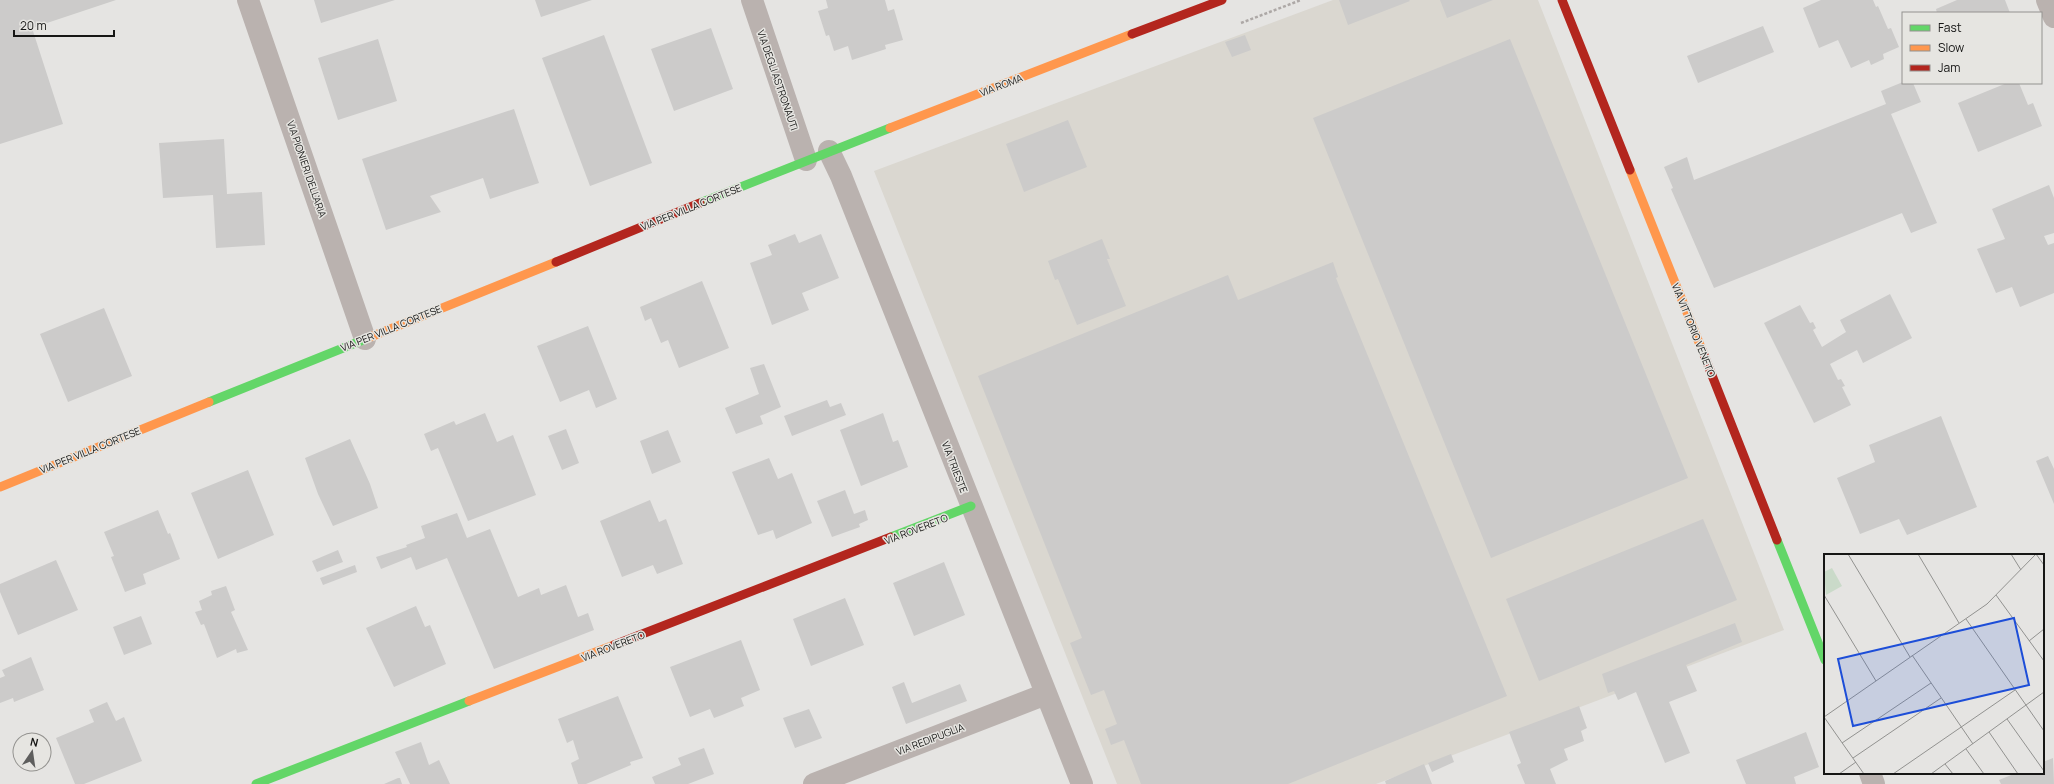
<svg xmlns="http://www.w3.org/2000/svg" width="2054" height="784" viewBox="0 0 2054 784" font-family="Manrope,sans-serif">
<rect width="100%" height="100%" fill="#e5e4e2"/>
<path fill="#dad7d0" d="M1333,0H1538L1784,630L1376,784H1117L874,171Z"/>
<path fill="#cccbca" d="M0,0H116L32,28L63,124L0,144Z
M314,0H395L321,23Z
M535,0H592L541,17Z
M826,0H885L888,11L894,9L903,40L885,45L886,49L852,60L848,46L834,51L829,35L826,36L818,11L828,8Z
M1339,0H1409L1410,1L1348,25Z
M1440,0H1493L1447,18Z
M1821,0H1873L1876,7L1878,6L1888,29L1891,28L1899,47L1883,54L1884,59L1871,65L1869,60L1851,68L1838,40L1819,48L1803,8Z
M1957,0H2005L2010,13H1937L1936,9Z
M1763,26L1774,52L1698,83L1687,56Z
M711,28L733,89L674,111L651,49Z
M604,35L652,163L590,186L542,58Z
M1245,35L1251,50L1232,57L1225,42Z
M378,39L397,101L338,120L318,58Z
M1510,39L1688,478L1491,558L1313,118Z
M1903,82L1913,83L1921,102L1891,114L1937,223L1911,233L1902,213L1714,288L1671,189L1673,188L1664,167L1687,157L1694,180L1886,104L1881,91Z
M2007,83H2019L2028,105L2033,103L2042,126L1978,152L1958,103Z
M514,109L539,183L490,199L483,178L430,196L441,212L386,230L362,159Z
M1068,120L1087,167L1024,192L1006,144Z
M224,139L227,194L262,192L265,245L216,248L213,195L163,198L159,143Z
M2049,185L2054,198V233L2044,236L2048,245L2054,243V293L2020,307L2012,287L1996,293L1977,249L2005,239L1992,209Z
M795,234L799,243L821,234L839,278L802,293L809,310L772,325L750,263L772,255L768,245Z
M1102,239L1110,259H1107L1126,306L1077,325L1058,279L1055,280L1048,261Z
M1333,262L1338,277L1336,278L1507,696L1288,784H1141L1124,740L1111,745L1105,729L1117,724L1104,690L1091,695L1070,643L1082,638L978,376L1228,275L1238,300Z
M702,281L729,348L679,368L668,340L661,343L651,318L645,321L640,307Z
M1890,294L1912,338L1863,363L1857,350L1830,364L1838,380L1841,379L1845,386L1842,387L1851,405L1814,423L1764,323L1800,305L1810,323L1813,322L1816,328L1813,330L1822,347L1846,332L1840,320Z
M104,308L132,376L68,402L40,334Z
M588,326L617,399L596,408L589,390L560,402L537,346Z
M764,364L781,407L760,416L763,424L736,434L725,408L759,394L750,368Z
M827,400L830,407L841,403L846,415L792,436L784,416Z
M485,413L497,442L513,435L536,495L468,521L438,448L431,451L424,434L454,421L456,425Z
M883,413L893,442L898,440L908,467L861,486L840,430Z
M1941,416L1977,507L1907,535L1899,519L1860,534L1837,478L1875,462L1869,445Z
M566,429L579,463L562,470L548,436Z
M668,430L681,462L652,474L640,441Z
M350,439L370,484L378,508L333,526L318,494L305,458Z
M2048,456L2054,469V504L2036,461Z
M769,458L778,479L792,473L812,523L776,539L773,530L758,535L732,472Z
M248,470L274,535L218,559L191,493Z
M845,490L854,514L865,510L868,520L859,524L860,527L832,537L817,501Z
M650,500L659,522L666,519L683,564L657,574L653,565L622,577L600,521Z
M158,510L168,534L170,533L180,559L143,574L146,584L125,592L111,557L114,556L104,532Z
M457,513L467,538L490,529L518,597L539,588L541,595L566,585L578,617L588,613L594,630L494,669L447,558L416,570L411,557L381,569L376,557L407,547L406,545L425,538L421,526Z
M1703,519L1737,600L1539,681L1506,599Z
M338,550L343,562L317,572L312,561Z
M56,560L78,610L18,635L0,592V584Z
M944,562L965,615L914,636L893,583Z
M355,565L357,572L323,585L320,578Z
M226,586L235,610L231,612L248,650L237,653L236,649L217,658L204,624L201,625L195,612L202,610L199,601L212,595L211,591Z
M845,598L864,645L811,666L793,619Z
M416,606L425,627L430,625L446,664L394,687L366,628Z
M141,616L152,644L124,655L113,627Z
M1735,623L1742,642L1686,665L1697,691L1669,702L1690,753L1665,763L1636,692L1618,700L1614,691L1608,693L1602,674Z
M741,640L760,690L741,698L744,706L722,715L714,718L710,709L690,717L670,667Z
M31,657L44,690L14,702L13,698L0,703V678L5,676L2,670Z
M904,682L912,703L960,684L967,701L906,724L892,687Z
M618,696L643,758L630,762L631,765L586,784H578L571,763L579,759L573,740L567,743L558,719Z
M107,702L116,721L124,717L142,761L84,784H75L56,738L94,722L89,710Z
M1579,706L1587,728L1581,731L1584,741L1564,749L1568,760L1550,769L1556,784H1525L1517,765L1521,763L1509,732Z
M809,709L822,738L795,748L783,718Z
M1806,732L1819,767L1794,777L1796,784H1746L1736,760Z
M421,742L429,765L439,760L450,784H410L395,752Z
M704,748L714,774L688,784H655L652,777L681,765L678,758Z
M1451,754L1454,762L1432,772L1428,763Z
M2053,758L2054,784H2001L1999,780L2016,773H2043V762Z
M1424,764L1432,784H1386L1385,781Z
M400,778L402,784H384L398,778Z"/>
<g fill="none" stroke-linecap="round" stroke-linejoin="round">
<path stroke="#ada8a6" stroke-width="2.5" stroke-dasharray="3 2" stroke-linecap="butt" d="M1241,23L1301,0"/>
<path stroke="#bab2af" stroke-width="22" d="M248,0L365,339
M752,0L806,160
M2047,0L2054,17
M829,151L841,176L1082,784
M1870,773L1874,784
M814,784L1046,694"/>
<path stroke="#63d668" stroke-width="9" d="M700,203L890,128
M209,402L368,338
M891,537L971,506
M1777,540L1825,660
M256,784L469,701"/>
<path stroke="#ff974d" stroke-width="9" d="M890,128L1132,34
M1630,170L1702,350
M368,338L556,262
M0,487L209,402
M469,701L614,645"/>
<path stroke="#b3261e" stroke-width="9" d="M1562,0L1630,170
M1132,34L1222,0
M556,262L700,203
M1702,350L1777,540
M614,645L891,537"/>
</g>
<g text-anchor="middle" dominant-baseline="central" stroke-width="3" stroke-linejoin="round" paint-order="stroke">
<g font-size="10" fill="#161615" stroke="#e6e5e1">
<text transform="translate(778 80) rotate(71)">VIA DEGLI ASTRONAUTI</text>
<text transform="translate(1001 85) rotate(-21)">VIA ROMA</text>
<text transform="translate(307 169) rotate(71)">VIA PIONIERI DELL'ARIA</text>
<text transform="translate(691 207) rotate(-22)">VIA PER VILLA CORTESE</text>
<text transform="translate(391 328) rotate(-22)">VIA PER VILLA CORTESE</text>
<text transform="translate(1694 330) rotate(68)">VIA VITTORIO VENETO</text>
<text transform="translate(90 450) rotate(-22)">VIA PER VILLA CORTESE</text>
<text transform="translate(955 467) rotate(69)">VIA TRIESTE</text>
<text transform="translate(916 529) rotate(-21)">VIA ROVERETO</text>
<text transform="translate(613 646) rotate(-21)">VIA ROVERETO</text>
<text transform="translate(930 739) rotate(-21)">VIA REDIPUGLIA</text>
</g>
</g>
<g transform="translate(1824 554)">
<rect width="220" height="220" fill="#e5e4e2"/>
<path d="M8,14L18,32L2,41L0,18Z" fill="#cadac9"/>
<path fill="none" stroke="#929290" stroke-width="1" d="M24,0L86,103M94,0L135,69M187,0L197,16M212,0L220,11M0,41L52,127M172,41L220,107M142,65L220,177M205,87L220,75M88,101L149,190M0,163L163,50L212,0M0,163L40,220M183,165L220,217M165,178L194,220M18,189L107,129M142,195L160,220M29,204L117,144M121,210L129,220M15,220L32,208M69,220L191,136M107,220L220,138"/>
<path fill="#1d4ed8" fill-opacity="0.15" stroke="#1d4ed8" stroke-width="2" d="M190,64L205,131L29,172L14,105Z"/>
<rect width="220" height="220" fill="none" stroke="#161615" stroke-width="2"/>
</g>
<rect x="1902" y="12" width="140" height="72" fill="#e6e5e1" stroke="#93928f"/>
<rect x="1910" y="25" width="20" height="6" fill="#63d668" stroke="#93928f"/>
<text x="1938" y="32" font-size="12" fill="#161615">Fast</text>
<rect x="1910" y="45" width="20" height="6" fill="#ff974d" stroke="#93928f"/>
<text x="1938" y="52" font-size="12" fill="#161615">Slow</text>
<rect x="1910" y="65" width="20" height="6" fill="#b3261e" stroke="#93928f"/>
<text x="1938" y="72" font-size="12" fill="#161615">Jam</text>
<g transform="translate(32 752) rotate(13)"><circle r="19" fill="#e6e5e1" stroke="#93928f"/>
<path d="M0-3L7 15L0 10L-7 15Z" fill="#5e5e5d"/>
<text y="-6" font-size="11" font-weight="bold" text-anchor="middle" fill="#161615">N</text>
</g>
<path d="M14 30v6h100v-6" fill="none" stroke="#161615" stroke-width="2"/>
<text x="20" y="30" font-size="12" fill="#161615" stroke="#e6e5e1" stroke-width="3" paint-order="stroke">20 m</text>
</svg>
